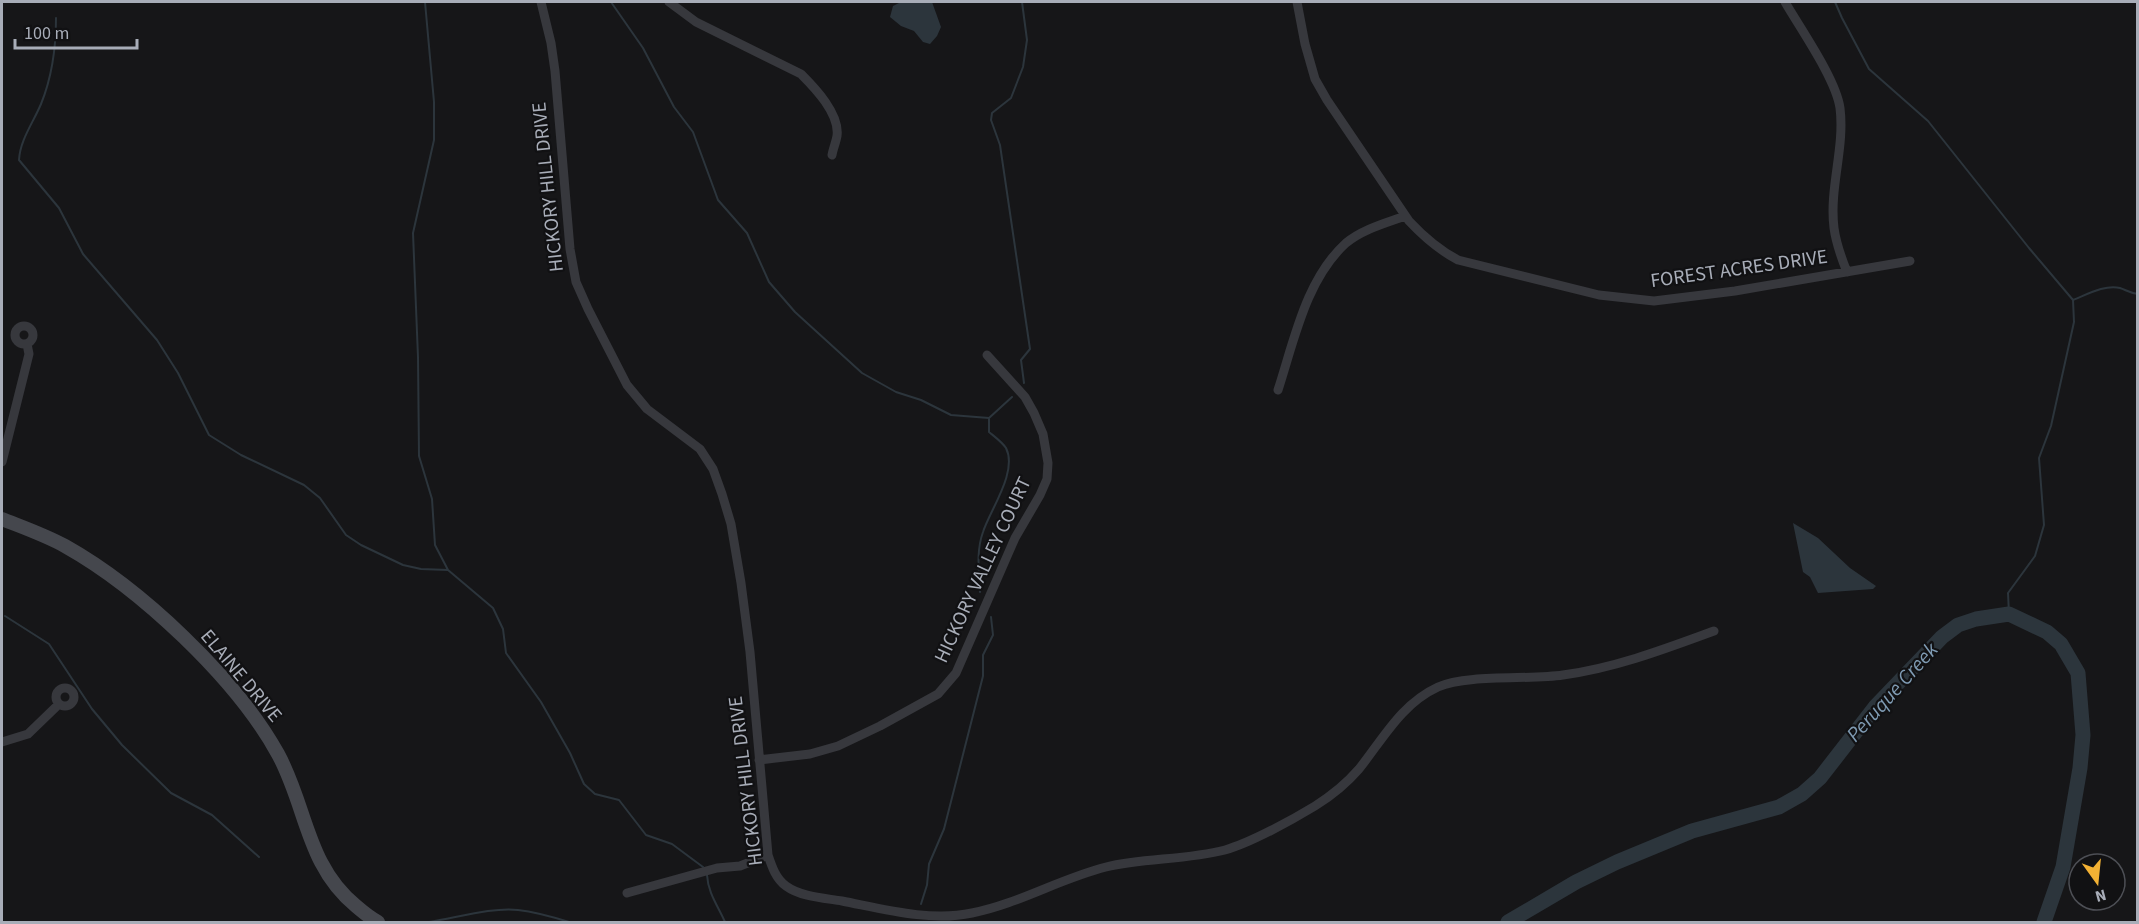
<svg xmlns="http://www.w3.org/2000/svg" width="2139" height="924" viewBox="0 0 2139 924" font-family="'Source Sans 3',sans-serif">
<rect width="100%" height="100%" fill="#161618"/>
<path fill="#2c353c" d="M901,2H932L941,27L937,36L930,44L923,42L914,31L901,26L890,17L893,6Z
M1793,523L1818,538L1850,568L1876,586L1873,589L1818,593L1810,577L1803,572Z"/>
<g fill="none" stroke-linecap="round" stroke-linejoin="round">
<path stroke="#2c353c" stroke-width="2" d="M425,2L434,102V140L413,233L418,357L419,456L432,499L435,545L448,570L493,608L503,629L506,653L541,702L570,753L584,784L595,794L619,800L646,835L672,844L703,867
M611,2L643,48L674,107L693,132L718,200L747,233L769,282L795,312L862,373L896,392L921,400L951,415L989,418L1012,397
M1022,2L1027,40L1023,67L1011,98L992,113L991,120L1000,145L1030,349L1021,360L1024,383
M1835,2L1842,18L1869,69L1928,121L2029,248L2073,300L2074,322L2051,426L2039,458L2044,525L2035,556L2008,593L2009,614
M56,18C56,46 52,77 41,104C33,123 20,140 19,160L59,208L83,254L157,340L178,373L209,435L241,455L304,485L320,498L346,535L361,545L403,565L421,569L448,570
M2073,300C2086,295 2105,284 2120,288C2126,290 2130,293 2138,294
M980,592C979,572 976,551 983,532C990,510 1018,472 1006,448C1002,442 995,437 989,432V418
M5,616L49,644L92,709L122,745L171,793L212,815L259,857
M707,875C708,893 718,906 725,922
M921,904L927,885L929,864L944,829L983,676V655L993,635L991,617
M429,922C456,918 492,907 518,910C536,912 553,917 569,922"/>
<path stroke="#2c353c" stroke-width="15" d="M1508,922L1576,882L1617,862L1692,831L1779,807L1802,794L1820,778L1875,707L1942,637L1958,625L1976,619L2009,614L2047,632L2061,644L2078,673L2083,735L2080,768L2063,867L2044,922"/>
<path stroke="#37383d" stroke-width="9" d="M541,2L551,43L555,71L570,249L576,282L588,309L627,385L647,409L700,449L713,469L722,494L731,524L741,583L750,652L768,855C772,867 776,879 786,886C801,897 824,898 842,901C883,909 930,922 972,913C1018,904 1059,879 1106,867C1144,858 1186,860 1225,850C1250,843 1292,820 1315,806C1331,796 1346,784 1359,769C1383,739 1401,704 1438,687C1467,674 1529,680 1563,675C1615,668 1665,649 1714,631
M669,2L696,22L801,74C815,88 840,114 837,136C836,142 833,149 832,155
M1297,2L1305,44L1315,79L1327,100L1409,221C1423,236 1439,250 1458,260L1599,295L1654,301L1735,291L1910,261
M1785,2C1800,28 1836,79 1840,108C1845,148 1829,188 1834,228C1836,243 1841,257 1847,272
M15 335a9 9 0 1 1 18 0a9 9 0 1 1-18 0Z
M1278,390C1294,341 1306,279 1346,243C1363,229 1386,223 1405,216
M2,462L29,354L27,344
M56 697a9 9 0 1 1 18 0a9 9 0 1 1-18 0Z
M2,742L28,734L59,704
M759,760L810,754L838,746L880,726L938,694L956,673L1015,538L1040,495L1047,479L1048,463L1043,434L1034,413L1025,397L987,355
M627,893L717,868L740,866L768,855"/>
<path stroke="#45474d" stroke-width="14" d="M2,519C22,527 45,535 65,546C140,588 236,678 278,754C307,807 306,865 356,906C363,912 370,918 378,922"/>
</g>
<g text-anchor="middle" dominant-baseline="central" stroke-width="4.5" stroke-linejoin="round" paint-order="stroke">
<g font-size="20" fill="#a8adb8" stroke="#111113">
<text transform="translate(548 187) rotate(-96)">HICKORY HILL DRIVE</text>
<text transform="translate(1739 269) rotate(-8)">FOREST ACRES DRIVE</text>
<text transform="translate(983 570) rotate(-65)">HICKORY VALLEY COURT</text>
<text transform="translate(241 676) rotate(50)">ELAINE DRIVE</text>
<text transform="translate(746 781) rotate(-97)">HICKORY HILL DRIVE</text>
</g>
<g font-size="21" font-style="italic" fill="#7f9bb3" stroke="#111113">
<text transform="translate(1892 692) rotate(-48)">Peruque Creek</text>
</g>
</g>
<rect width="2139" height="924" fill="none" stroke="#a8adb8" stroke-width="6"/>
<g transform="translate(2097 882) rotate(165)"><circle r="28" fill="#111113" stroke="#4d4f55" stroke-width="1.5"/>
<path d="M0-4.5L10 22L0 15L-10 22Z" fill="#f2b134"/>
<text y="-9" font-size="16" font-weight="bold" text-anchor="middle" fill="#a8adb8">N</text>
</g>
<path d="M15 39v9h122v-9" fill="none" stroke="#a8adb8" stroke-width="3"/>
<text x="24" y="39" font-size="18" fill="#a8adb8" stroke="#111113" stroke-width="4.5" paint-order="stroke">100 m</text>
</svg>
